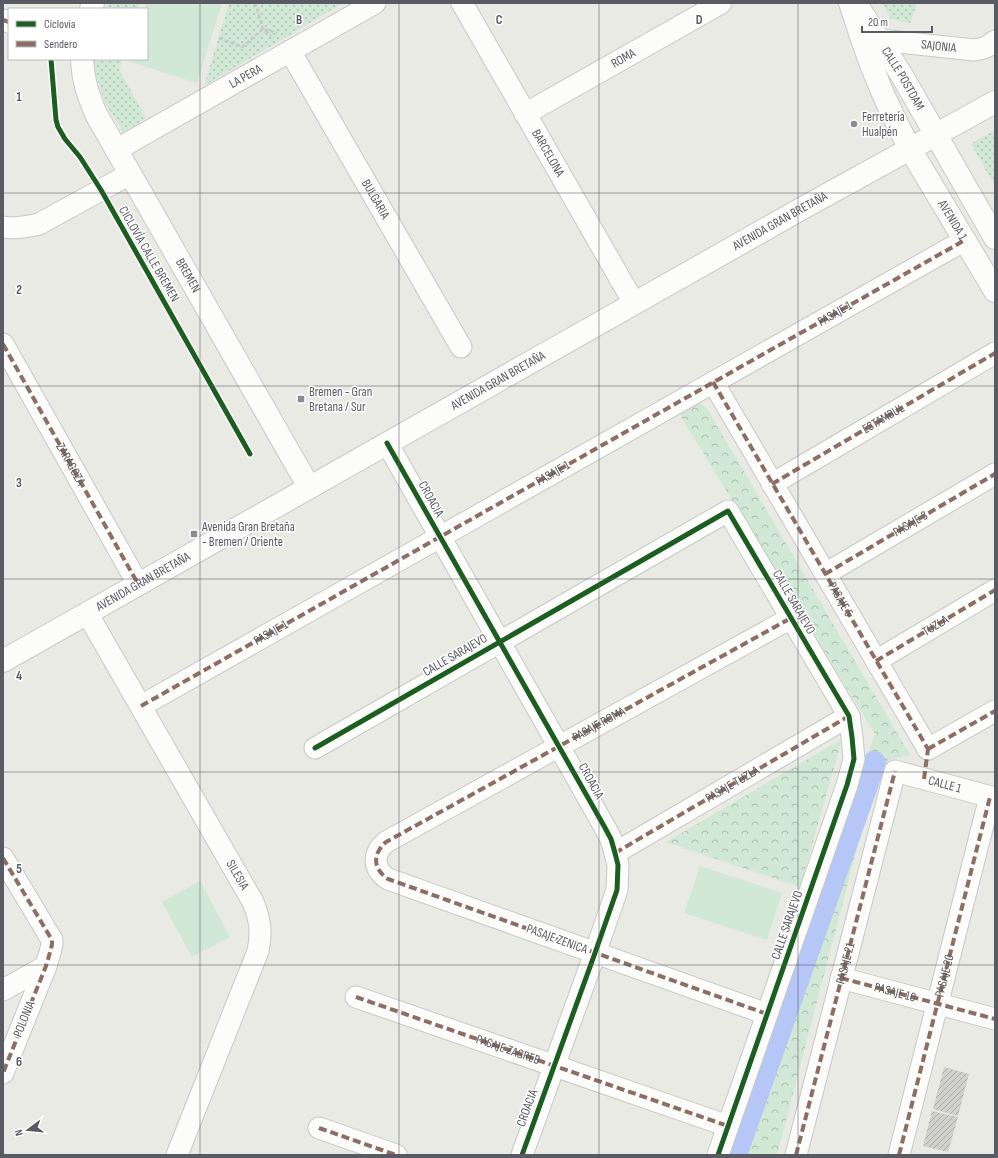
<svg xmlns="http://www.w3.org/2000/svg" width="998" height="1158" viewBox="0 0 998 1158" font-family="'Sofia Sans Condensed',sans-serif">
<defs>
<pattern id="grass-dots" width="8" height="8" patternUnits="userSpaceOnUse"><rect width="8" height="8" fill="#d0e8d5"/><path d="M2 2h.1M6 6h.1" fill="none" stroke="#acbfb0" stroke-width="1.8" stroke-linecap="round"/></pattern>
<pattern id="forest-crowns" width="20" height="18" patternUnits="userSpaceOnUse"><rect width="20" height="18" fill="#d0e8d5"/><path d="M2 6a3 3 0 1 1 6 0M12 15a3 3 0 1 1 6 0" fill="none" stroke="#acbfb0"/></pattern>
<pattern id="building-hatch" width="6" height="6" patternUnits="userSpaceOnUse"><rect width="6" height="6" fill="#d0d1cc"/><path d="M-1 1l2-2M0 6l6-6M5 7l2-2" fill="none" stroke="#acada9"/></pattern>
</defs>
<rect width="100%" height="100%" fill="#e9eae3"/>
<path fill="url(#grass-dots)" d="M108,3H140L138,9H106Z
M229,3H343L204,86Z
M882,3H917L910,23L891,19Z
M94,59H123L119,70L146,118L124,133L105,103L93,66Z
M995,130V186L971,144Z"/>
<path fill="url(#forest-crowns)" d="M695,401L706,407L910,755L888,760L873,787L777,1155H725L875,734L677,410Z
M842,739L800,887L666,842Z"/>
<path fill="#d0e8d5" d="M146,3H222L197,83L128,61V59H147V9H144Z
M700,866L782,893L767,940L684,913Z
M200,881L230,937L192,957L162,902Z"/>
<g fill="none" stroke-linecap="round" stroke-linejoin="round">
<path stroke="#b5c6f7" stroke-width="24" d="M735,1155L874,763"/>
</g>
<path fill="url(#building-hatch)" d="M944,1067L969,1074L958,1116L933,1109Z
M932,1111L958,1117L948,1152L923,1146Z"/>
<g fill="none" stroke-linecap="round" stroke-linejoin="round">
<defs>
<g id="street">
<path id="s1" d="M462,3L634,303"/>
<path d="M3,20L9,22"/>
<path id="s2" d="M880,40L974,50C983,49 988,47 995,41"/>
<path id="s3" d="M290,51L461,347"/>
<path id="s4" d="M525,114L721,3"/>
<path id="s5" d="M116,150L375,3"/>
<path d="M3,227C15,229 27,227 39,224L130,174"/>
<path d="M3,344L138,584"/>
<path d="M713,382L928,749"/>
<path d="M387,443L604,826L611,839L615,853L618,865L617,890L595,953L522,1155"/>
<path d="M772,484L995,353"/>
<path id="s6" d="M825,574L995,474"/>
<path id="s7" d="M87,613L253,902C260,919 262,932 258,951L177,1155"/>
<path id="s8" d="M876,661L995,590"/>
<path id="s9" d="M141,706L965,240"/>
<path d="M315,748L728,511L849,716L852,737L854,759L847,785L718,1155"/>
<path d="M928,749L995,711"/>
<path d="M615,853L849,716"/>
<path d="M3,858L52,940V944L51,949L46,966L3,1073"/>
<path id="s10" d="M841,978L995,1019"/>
<path d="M3,990L46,966"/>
<path id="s11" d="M356,997L728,1126"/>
<path id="s12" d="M767,1014L388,879C373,869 372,854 386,842L791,618"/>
<path d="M319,1128L396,1155"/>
<path id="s13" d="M796,1155L895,771L995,798"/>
<path id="s14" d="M899,1155L990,797"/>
</g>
<g id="secondary">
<path id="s15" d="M850,3C859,29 866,54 877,79C886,103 898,126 910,149L995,291"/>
<path d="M91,9L93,3"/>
<path id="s16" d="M860,10L901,74L995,238"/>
<path id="s17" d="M82,59C83,81 88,95 96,114L309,487"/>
<path id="s18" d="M3,661L801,209L995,102"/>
</g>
</defs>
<use href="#street" stroke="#c7c8c7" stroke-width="23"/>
<use href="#secondary" stroke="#c8c9c9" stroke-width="24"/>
<path stroke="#c6cbca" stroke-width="2.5" stroke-dasharray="4 2" stroke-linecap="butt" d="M255,3L263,29L271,36
M219,38L242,47L263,29L277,33"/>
<use href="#street" stroke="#fcfcfb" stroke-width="21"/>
<use href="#secondary" stroke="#fcfcfb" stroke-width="22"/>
<g stroke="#8d6e63" stroke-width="4" stroke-dasharray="8 4" stroke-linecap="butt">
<path d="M3,20L9,22"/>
<path id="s19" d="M3,344L138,584"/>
<path id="s20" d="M713,382L928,749"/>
<path id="s21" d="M772,484L995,353"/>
<path d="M825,574L995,474"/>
<path d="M876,661L995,590"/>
<path d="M141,706L965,240"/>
<path d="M928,749L995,711"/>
<path d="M924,779L928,749"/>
<path id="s22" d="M615,853L849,716L847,713"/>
<path d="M3,858L52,940V944L51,949L46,966L3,1073"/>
<path d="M841,978L995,1019"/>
<path d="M356,997L728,1126"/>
<path d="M767,1014L388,879C373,869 372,854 386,842L791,618"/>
<path d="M319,1128L396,1155"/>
<path d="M796,1155L895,771"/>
<path d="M899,1155L990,797"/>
</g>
<defs>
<path id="cycleway" d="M51,59L56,120L58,127L65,139L80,157L101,190L250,454
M387,443L604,826L611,839L615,853L618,865L617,890L595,953L522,1155
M315,748L728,511L849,716L852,737L854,759L847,785L718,1155"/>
</defs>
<use href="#cycleway" stroke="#fff" stroke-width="8"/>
<use href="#cycleway" stroke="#1b5e20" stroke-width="5"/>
</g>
<path fill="none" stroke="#595a63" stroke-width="1" stroke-opacity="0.55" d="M200,3V1155M399,3V1155M599,3V1155M798,3V1155M3,193H995M3,386H995M3,579H995M3,772H995M3,965H995"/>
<g fill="#8b8c90" stroke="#fff" stroke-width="1.5">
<circle cx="854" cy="124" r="4"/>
<rect x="297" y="395" width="8" height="8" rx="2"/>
<rect x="190" y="530" width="8" height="8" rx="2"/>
</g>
<g text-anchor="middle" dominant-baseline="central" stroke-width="3" stroke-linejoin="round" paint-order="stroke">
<g font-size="13" fill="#595a63" stroke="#fff">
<text stroke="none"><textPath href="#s2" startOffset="59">SAJONIA</textPath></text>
<text stroke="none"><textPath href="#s4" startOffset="113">ROMA</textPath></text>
<text stroke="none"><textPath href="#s5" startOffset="149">LA PERA</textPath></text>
<text stroke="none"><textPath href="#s16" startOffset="81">CALLE POSTDAM</textPath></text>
<text stroke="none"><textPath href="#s1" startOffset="173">BARCELONA</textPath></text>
<text stroke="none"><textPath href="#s3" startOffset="171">BULGARIA</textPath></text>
<text stroke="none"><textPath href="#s15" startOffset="241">AVENIDA 1</textPath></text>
<text stroke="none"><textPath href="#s18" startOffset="893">AVENIDA GRAN BRETAÑA</textPath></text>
<text transform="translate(149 254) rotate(60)">CICLOVÍA CALLE BREMEN</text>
<text stroke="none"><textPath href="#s17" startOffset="243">BREMEN</textPath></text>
<text stroke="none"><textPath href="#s9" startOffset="797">PASAJE 1</textPath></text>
<text stroke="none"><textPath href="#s18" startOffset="569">AVENIDA GRAN BRETAÑA</textPath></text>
<text stroke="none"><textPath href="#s21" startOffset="129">ESTAMBUL</textPath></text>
<text stroke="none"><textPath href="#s19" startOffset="138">ZARAGOZA</textPath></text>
<text stroke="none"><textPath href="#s9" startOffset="473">PASAJE 1</textPath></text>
<text transform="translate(431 499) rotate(61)">CROACIA</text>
<text stroke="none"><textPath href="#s6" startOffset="99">PASAJE 3</textPath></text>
<text stroke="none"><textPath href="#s18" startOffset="161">AVENIDA GRAN BRETAÑA</textPath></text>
<text stroke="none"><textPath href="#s20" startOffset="252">PASAJE 5</textPath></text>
<text transform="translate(794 602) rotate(60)">CALLE SARAJEVO</text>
<text stroke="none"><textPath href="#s8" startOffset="69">TUZLA</textPath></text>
<text stroke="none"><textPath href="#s9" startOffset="149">PASAJE 1</textPath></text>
<text transform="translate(455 655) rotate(-30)">CALLE SARAJEVO</text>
<text stroke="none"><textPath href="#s12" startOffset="690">PASAJE ROMA</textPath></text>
<text transform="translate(591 781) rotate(61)">CROACIA</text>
<text stroke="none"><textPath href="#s22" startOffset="136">PASAJE TUZLA</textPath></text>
<text stroke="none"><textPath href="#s13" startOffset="448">CALLE 1</textPath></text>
<text stroke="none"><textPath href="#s7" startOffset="302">SILESIA</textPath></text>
<text transform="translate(787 925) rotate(-71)">CALLE SARAJEVO</text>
<text transform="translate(557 939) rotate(20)">PASAJE ZENICA</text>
<text stroke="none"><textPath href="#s13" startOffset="198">PASAJE 21</textPath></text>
<text stroke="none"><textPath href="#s14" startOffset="185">PASAJE 20</textPath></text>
<text stroke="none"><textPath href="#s10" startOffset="56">PASAJE 10</textPath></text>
<text transform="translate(24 1019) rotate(-68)">POLONIA</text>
<text stroke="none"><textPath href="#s11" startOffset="161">PASAJE ZAGREB</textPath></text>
<text transform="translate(527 1108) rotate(-70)">CROACIA</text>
</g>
<g font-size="13" fill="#595a63" stroke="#fff" text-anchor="start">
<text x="862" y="117">Ferretería<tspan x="862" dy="15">Hualpén</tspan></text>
<text x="309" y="392">Bremen - Gran<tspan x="309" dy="15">Bretana / Sur</tspan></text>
<text x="202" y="527">Avenida Gran Bretaña<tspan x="202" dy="15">- Bremen / Oriente</tspan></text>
</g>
</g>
<g font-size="13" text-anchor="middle" font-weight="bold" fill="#595a63" stroke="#fff" stroke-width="3" stroke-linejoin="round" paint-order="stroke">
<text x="299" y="24">B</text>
<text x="499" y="24">C</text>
<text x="699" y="24">D</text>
<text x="19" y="101">1</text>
<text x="19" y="294">2</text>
<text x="19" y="487">3</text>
<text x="19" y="680">4</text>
<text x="19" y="873">5</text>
<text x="19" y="1066">6</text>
</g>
<rect width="998" height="1158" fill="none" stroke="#595a63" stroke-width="8"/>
<rect x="8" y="8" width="140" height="52" fill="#ffffff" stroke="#bdbdc1"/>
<rect x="16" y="21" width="20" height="6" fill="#1b5e20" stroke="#bdbdc1"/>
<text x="44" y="28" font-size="12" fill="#595a63">Ciclovía</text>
<rect x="16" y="41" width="20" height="6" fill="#8d6e63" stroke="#bdbdc1"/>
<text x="44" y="48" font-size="12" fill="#595a63">Sendero</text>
<g transform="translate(28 1130) rotate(254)" stroke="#ffffff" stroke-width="3" paint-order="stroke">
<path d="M0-3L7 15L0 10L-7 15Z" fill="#595a63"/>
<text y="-6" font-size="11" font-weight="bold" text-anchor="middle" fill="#595a63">N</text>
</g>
<path d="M862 26v6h70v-6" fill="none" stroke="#595a63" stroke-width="2"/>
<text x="868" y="26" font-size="12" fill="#595a63" stroke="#ffffff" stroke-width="3" paint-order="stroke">20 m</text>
</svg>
